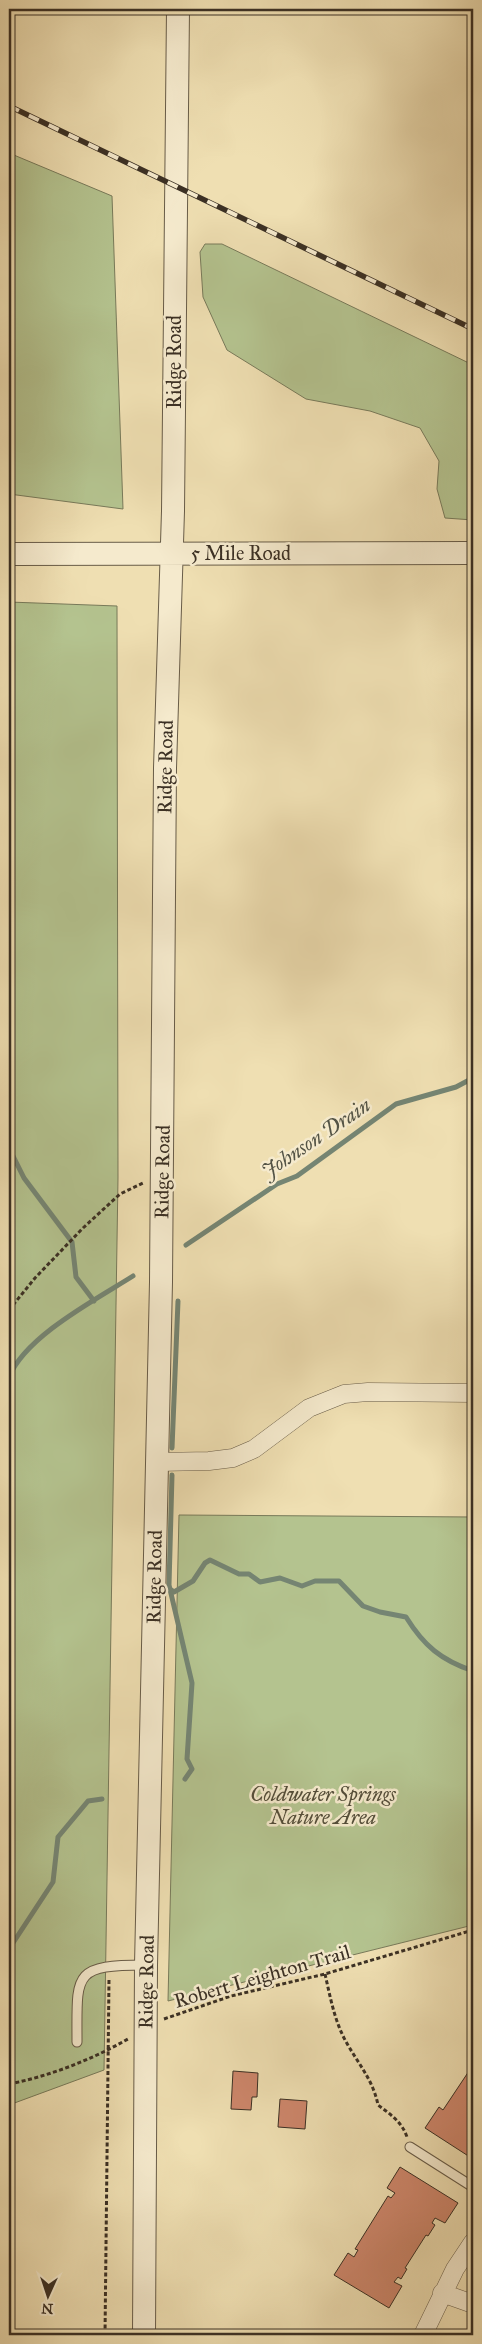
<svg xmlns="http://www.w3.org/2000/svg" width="482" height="2344" viewBox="0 0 482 2344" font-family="'IM FELL Great Primer',serif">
<rect width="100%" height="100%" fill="#efdfb2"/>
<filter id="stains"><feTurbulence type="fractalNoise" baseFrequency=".004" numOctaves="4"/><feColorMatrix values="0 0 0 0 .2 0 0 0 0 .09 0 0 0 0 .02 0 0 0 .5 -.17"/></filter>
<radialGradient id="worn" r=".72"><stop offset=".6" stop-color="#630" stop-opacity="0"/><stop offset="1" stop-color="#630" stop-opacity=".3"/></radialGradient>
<path fill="#b4c38f" stroke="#787a5a" d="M9,153L112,196L123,509L9,494Z
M205,244H222L473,365V520L445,518L437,489L439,461L420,428L370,411L306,399L227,350L203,297L200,252Z
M9,602L117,606L118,1178L104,2070L9,2105Z
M179,1515L473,1517V1925L168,2001Z"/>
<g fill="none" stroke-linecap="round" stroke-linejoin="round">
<path stroke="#758573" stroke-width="5" d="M9,1148L24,1178L72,1242L76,1277L94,1301
M186,1245L277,1184L297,1176L396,1104L456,1087L473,1078
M9,1377C26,1336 95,1300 133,1276
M172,1448L178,1301
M172,1475L169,1585L192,1683L187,1759L192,1769L185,1779
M170,1589L174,1592L193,1581L205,1563L210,1560L239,1574H249L260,1582L280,1578L302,1586L315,1581H339L363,1606L380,1612L406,1617C424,1646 441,1660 473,1671
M9,1949L53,1882L58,1837L88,1801L102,1799"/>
</g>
<path fill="#cd866b" stroke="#3b3024" d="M473,2065V2159L425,2128L439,2107L443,2110Z
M233,2071L258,2073L257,2097H252L251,2110L231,2109Z
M280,2099L307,2101L305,2129L278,2127Z
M400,2167L458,2203L445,2223L435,2218L432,2223L435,2225L428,2236L426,2235L405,2268L407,2269L401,2279L398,2277L394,2282L402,2286L389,2308L334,2275L348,2253L354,2257L358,2250L355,2249L388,2196L391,2198L395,2193L387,2188Z"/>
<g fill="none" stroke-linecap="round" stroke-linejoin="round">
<defs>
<path id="service" d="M77,2042C77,1974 72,1965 145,1965
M410,2147L473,2187"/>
<path id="minor" d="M157,1462L209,1461L233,1458L254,1449L309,1408L344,1394L368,1392L473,1393
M442,2293L473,2304
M423,2335L455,2269L473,2242"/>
<path id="tertiary" d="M9,554L473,553
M144,2335L146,1965L161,1282L165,768L173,511L178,9"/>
</defs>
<use href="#service" stroke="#685c48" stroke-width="11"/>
<use href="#minor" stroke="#685c48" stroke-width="19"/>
<use href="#tertiary" stroke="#685c48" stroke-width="24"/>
<path stroke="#3b3024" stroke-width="3" stroke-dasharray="4 2.5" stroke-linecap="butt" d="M9,1310L35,1278L83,1228L120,1194L143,1183
M325,1974C330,1996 334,2018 344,2038C356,2061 373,2079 378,2105C390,2114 402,2122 407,2137
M164,2019L231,1996L325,1974L473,1930
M9,2084C50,2076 91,2060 128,2039
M105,2335L109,1978"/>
<use href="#service" stroke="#f5eacd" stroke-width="9"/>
<use href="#minor" stroke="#f5eacd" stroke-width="18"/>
<use href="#tertiary" stroke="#f5eacd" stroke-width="22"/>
<defs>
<path id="rail" d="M9,106L473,329"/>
</defs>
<use href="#rail" stroke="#3b3024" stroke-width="5.5"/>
<use href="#rail" stroke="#f5eacd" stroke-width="4" stroke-dasharray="11" stroke-linecap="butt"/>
</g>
<g text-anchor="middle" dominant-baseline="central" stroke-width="5" stroke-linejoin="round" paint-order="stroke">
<g font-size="20" fill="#3b3024" stroke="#f5eacd">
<text transform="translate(174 362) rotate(-90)">Ridge Road</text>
<text x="241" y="553">5 Mile Road</text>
<text transform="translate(165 767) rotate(-89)">Ridge Road</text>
<text transform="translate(162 1172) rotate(-89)">Ridge Road</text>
<text transform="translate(154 1577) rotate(-89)">Ridge Road</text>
<text transform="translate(262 1976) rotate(-16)">Robert Leighton Trail</text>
<text transform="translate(146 1982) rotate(-89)">Ridge Road</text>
</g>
<g font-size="20" font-style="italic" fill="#534d39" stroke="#f5eacd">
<text x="323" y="1794">Coldwater Springs<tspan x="323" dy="23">Nature Area</tspan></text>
</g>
<g font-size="21" font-style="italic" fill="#535345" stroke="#f5eacd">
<text transform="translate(316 1138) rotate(-34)">Johnson Drain</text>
</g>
</g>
<rect width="482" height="2344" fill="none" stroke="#efdfb2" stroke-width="30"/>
<rect x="10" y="10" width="462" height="2324" fill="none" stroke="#3b3024" stroke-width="2.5"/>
<rect x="15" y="15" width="452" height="2314" fill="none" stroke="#3b3024"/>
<g transform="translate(48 2296) rotate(183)" stroke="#f5eacd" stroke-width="4" paint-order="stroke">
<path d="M0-4L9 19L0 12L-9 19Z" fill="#3b3024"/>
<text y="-8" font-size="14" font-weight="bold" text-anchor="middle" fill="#3b3024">N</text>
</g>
<rect width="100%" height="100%" filter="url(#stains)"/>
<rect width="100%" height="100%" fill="url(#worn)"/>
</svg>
